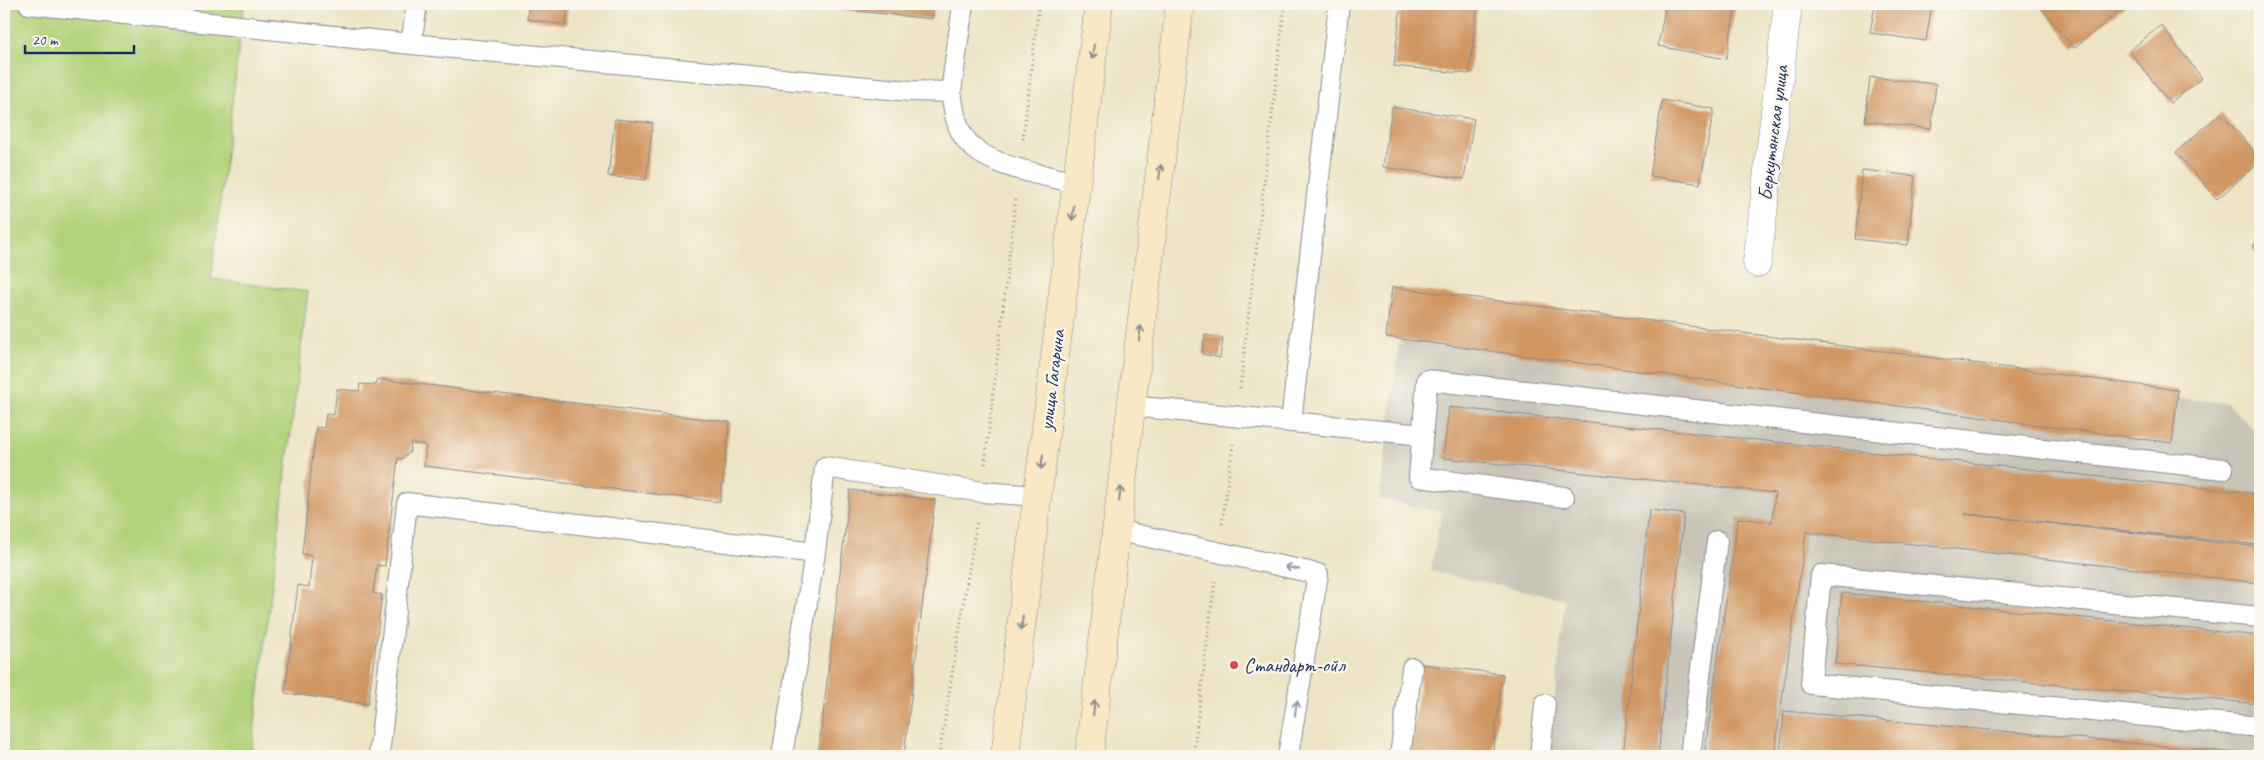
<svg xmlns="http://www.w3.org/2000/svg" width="2264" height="760" viewBox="0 0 2264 760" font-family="Caveat,sans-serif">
<rect width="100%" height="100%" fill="#fbf7ec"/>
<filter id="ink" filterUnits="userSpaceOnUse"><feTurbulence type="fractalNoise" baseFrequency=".02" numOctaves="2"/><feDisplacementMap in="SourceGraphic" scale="10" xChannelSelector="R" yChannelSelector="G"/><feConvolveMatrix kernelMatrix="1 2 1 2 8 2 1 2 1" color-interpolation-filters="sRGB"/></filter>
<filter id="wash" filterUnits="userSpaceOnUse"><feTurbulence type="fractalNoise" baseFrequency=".0096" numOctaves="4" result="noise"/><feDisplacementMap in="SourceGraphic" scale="20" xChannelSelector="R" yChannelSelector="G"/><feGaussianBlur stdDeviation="1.12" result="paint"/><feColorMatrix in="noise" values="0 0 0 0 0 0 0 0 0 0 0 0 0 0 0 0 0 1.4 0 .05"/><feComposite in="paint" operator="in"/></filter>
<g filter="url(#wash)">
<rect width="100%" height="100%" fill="#ede4c5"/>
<path fill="#c8c4b8" d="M1403,315L2227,403L2260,436V756H1549L1565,599L1430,571L1442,512L1379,499Z"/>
<path fill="#b2d279" stroke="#66806c" d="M4,4H244L211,279L308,292L251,756H4Z"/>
<g id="blocks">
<path fill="#d09763" d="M529,4H568L566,25L527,19Z
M792,4H934L932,19Z
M1401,4H1478L1469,74L1394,66Z
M1666,4H1736L1726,59L1658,46Z
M1875,4H1932L1926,41L1870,33Z
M2038,4H2123L2125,6L2074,48Z
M2161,25L2202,78L2170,103L2129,51Z
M1870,77L1936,84L1931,129L1865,121Z
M1662,100L1714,109L1700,184L1650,176Z
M1392,107L1474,119L1464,179L1383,167Z
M2221,113L2260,158V162L2217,199L2176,152Z
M615,119L653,123L646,180L608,176Z
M1862,170L1915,176L1908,245L1855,239Z
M2260,240V256L2252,247Z
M1392,287L2178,390L2172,443L1386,337Z
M1205,335L1223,338L1220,358L1202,354Z
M378,379L730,422L720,502L424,466L426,445L411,443L410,452L402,459L398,458L385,566L377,565L373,593L382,595L368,704L285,693L298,585L309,587L312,556L302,554L316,427L324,428L326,414L334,415L337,389L359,391L360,384L376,385Z
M1449,407L2260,494V545L1965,514L2260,547V583L1806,532L1774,756H1704L1738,518L1772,522L1775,493L1443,458Z
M850,490L935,500L904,756H818Z
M1649,510L1684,514L1658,756H1623Z
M1842,593L2260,636V704L1835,664Z
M1422,664L1503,674L1492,756H1410Z
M1784,711L2260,755V756H1780Z"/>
</g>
</g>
<g filter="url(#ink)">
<use href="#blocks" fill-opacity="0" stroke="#848a92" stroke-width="1"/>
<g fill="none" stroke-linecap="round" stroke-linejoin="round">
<defs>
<path id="lane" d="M29,4L411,44L910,91L951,92C954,108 955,126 966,140C986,167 1045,175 1077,183
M411,44L417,4
M951,92L963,4
M1131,406L1423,435
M1291,422L1339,4
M1564,497L1419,477L1427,380L2223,469
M1116,530L1318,574L1288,756
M2260,617L1821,575L1811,684L2260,727
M379,756L407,503L815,553
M782,756L815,553L825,467L982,492L1038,496
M1400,756L1412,668
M1540,756L1545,704
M1690,756L1717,541"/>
<path id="street" d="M1757,263L1788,4"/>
<path id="secondary" d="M1005,756L1099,4
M1089,756L1180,4"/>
</defs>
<use href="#lane" stroke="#848a92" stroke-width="22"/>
<use href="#street" stroke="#848a92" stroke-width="29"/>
<use href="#secondary" stroke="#848a92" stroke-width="29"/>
<path stroke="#848a92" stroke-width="3" stroke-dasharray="1 4" stroke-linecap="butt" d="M1023,139L1039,4
M1240,388L1285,4
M985,464L1016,197
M1222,524L1233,444
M939,756L977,520
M1193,756L1215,580"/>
<use href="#lane" stroke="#fff" stroke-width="20"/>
<use href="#street" stroke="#fff" stroke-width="28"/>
<use href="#secondary" stroke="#f8e8c3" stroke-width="28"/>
</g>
<defs><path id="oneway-shaft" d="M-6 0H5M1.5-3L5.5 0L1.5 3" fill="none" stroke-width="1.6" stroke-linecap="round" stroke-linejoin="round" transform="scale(1.25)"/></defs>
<g stroke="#8a8c90">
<use href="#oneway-shaft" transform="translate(1093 52) rotate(97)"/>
<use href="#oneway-shaft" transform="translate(1160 172) rotate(-83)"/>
<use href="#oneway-shaft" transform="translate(1073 213) rotate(97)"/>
<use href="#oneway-shaft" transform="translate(1140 333) rotate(-83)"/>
<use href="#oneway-shaft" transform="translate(1042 462) rotate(97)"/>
<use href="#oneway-shaft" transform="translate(1120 494) rotate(-83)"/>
<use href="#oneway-shaft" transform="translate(1022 623) rotate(97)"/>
<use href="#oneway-shaft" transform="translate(1094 708) rotate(-83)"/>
</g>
<g stroke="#8d97ae">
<use href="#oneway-shaft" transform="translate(1292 568) rotate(-168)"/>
<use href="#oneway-shaft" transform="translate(1296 708) rotate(-81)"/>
</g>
</g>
<circle fill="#d1495b" stroke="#fbf7ec" stroke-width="2" cx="1234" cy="665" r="5"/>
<g text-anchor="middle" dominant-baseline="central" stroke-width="4.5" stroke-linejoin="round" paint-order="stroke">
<g font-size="20" fill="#1b2f5e" stroke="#fbf7ec">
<text transform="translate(1773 133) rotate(-83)">Беркутянская улица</text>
<text transform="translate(1052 380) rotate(-83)">улица Гагарина</text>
</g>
<g font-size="20" fill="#1b2f5e" stroke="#fbf7ec" text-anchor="start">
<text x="1244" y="665">Стандарт-ойл</text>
</g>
</g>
<rect width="2264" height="760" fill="none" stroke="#fbf7ec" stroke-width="20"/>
<path d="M25 45v8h109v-8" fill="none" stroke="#1b2f5e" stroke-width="2.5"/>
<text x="32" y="45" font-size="15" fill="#1b2f5e" stroke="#fbf7ec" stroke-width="4" paint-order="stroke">20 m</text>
</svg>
